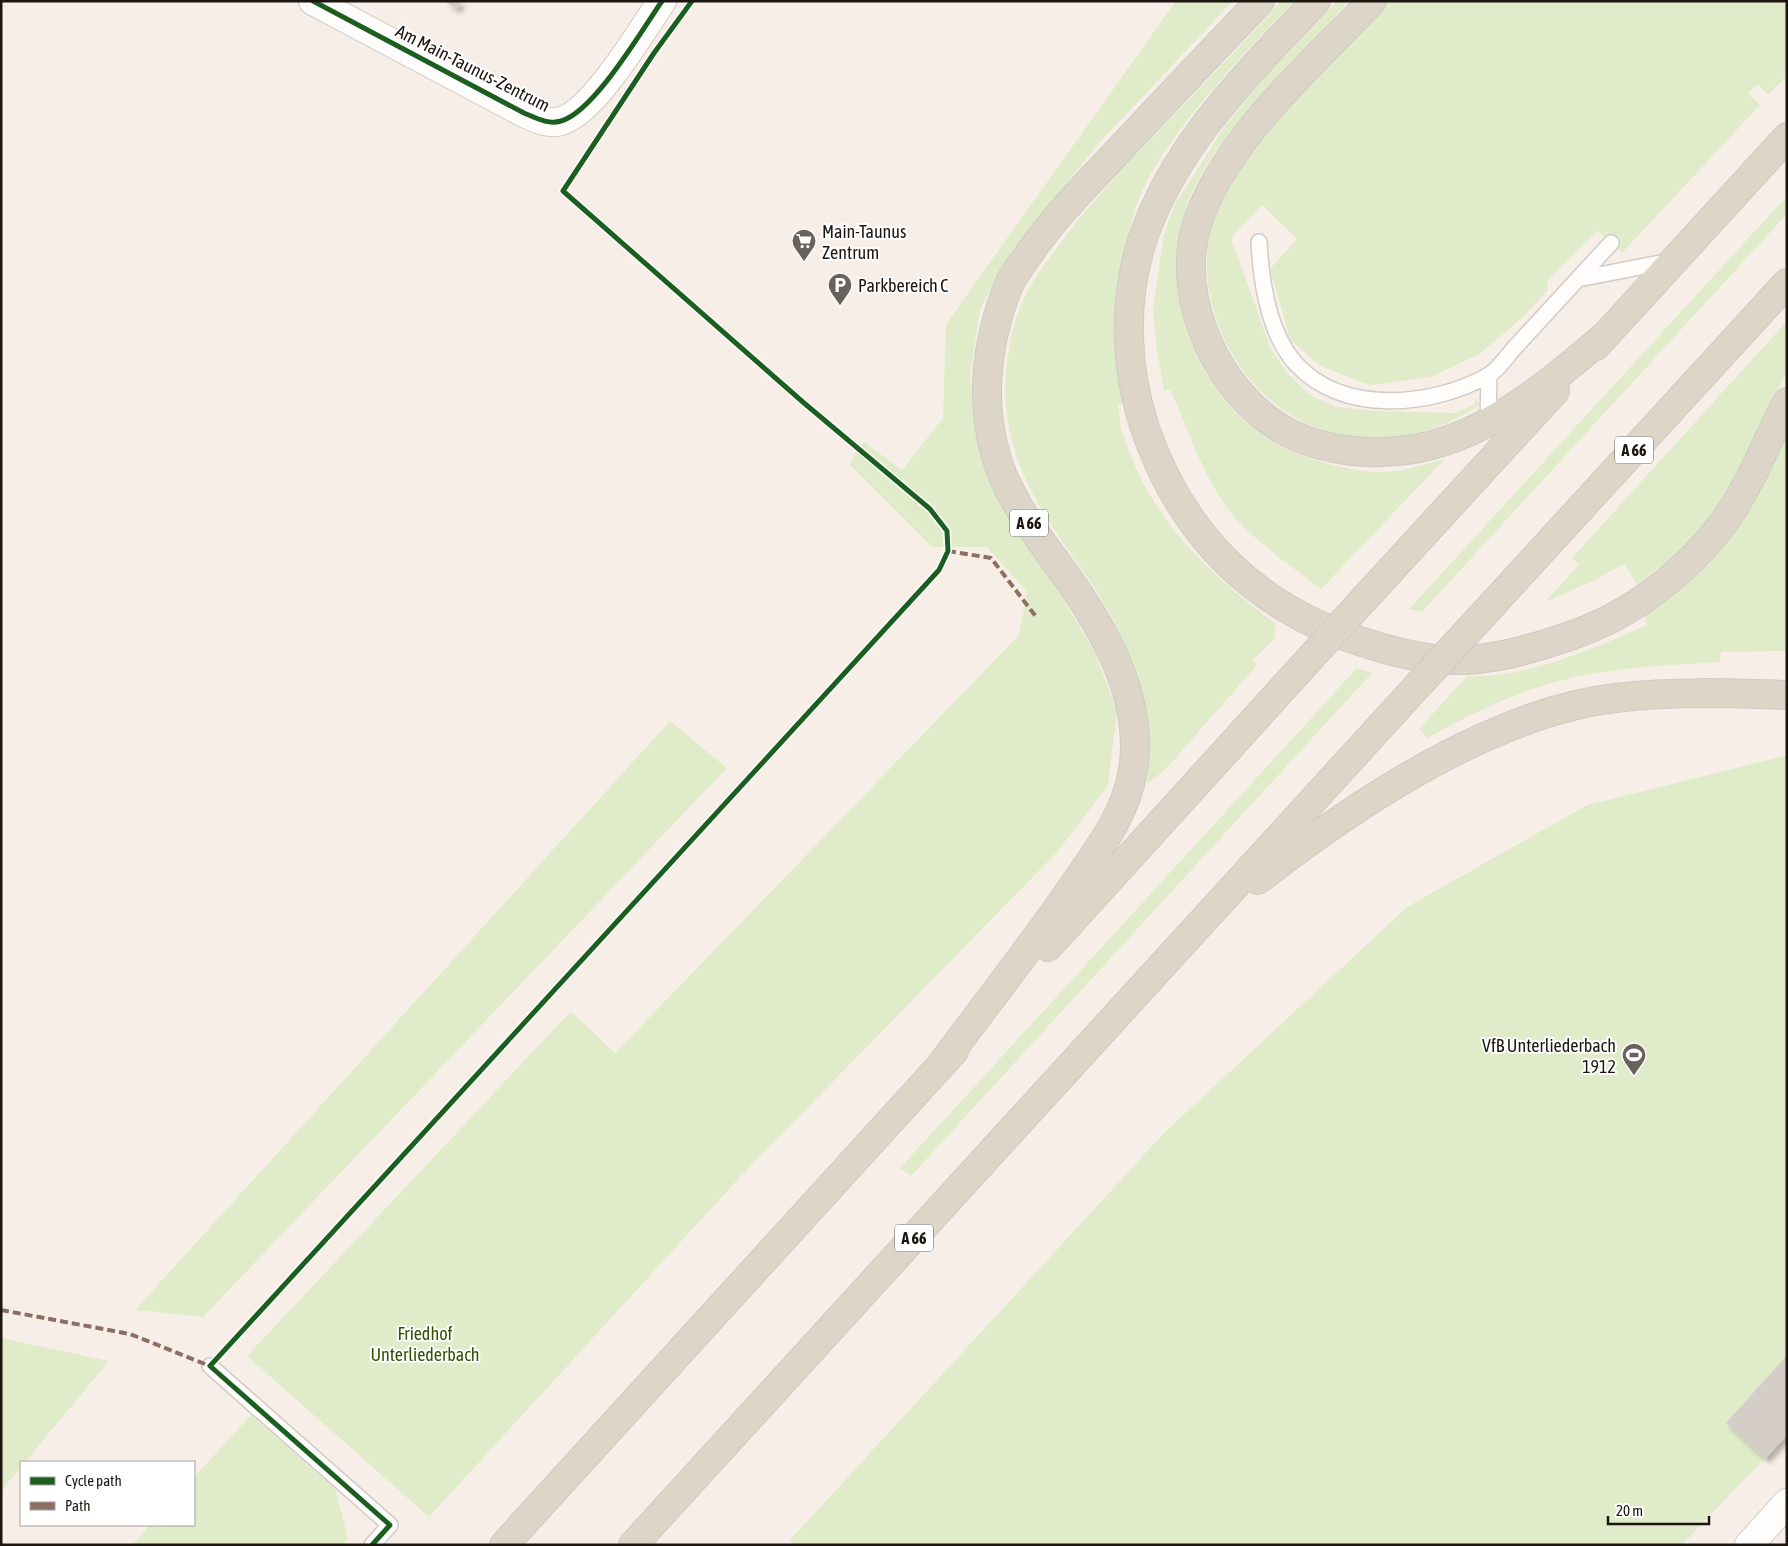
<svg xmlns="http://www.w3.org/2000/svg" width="1788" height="1546" viewBox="0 0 1788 1546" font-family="'Asap Condensed',sans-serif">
<defs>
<filter id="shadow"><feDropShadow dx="4.5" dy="4.5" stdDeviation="2.5" flood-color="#0004"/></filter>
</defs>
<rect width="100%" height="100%" fill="#f7efe7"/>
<path fill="#e0ecc9" d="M1176,1H1233L1098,144L1011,253L980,309L970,377L979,441L1002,505L1053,582L1095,652L1117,712L1108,785L1058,851L741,1176L429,1517L247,1356L571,1011L615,1053L1019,635L1027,592L987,547H932L849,464L864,442L902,470L943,418L946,324Z
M1281,1H1294C1242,56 1190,109 1151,173C1127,214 1115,292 1114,339C1114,360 1122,383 1125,403L1118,405C1120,414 1119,423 1122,431C1149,518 1205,571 1275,623V638L1253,660L1257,665L1166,769L1147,784C1159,698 1123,627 1074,558C1045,518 1016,473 1008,423C1002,388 1007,338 1021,305C1033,277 1053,253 1072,228C1110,180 1153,137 1196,92C1225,62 1253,32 1281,1Z
M1337,1H1349C1324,28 1300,55 1275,82C1244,115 1212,149 1193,190C1157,272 1184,370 1252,427C1282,452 1339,471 1379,472C1401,472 1424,465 1445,459L1321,589C1293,567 1249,538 1228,509C1203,475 1187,428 1170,389L1164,391L1156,345L1153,308L1164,234L1174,206L1225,126L1257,86Z
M1388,1H1787V76L1768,95L1758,84L1748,93L1760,105L1622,253L1598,231L1547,281L1548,290L1524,316L1481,353L1431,377L1370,385L1320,366L1290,339L1270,269L1297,239L1262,205L1231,238L1271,349L1287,373L1310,395L1336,407L1375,411L1454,413L1474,405L1476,399L1480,405C1442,430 1393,445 1347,436C1253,420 1192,321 1210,229C1221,172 1277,119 1315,78C1339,52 1362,26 1388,1Z
M1787,196V214L1422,612L1409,609Z
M1787,321V371L1735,478L1709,518L1683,550L1637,584L1624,564L1593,581L1545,602L1579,565L1572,558Z
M1787,430V651L1721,652L1720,662C1677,665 1634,666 1591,674C1536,683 1476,710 1428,738L1419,729L1467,676C1525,679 1594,648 1647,625L1644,612Z
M1357,668L1372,673L911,1176L900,1168Z
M670,721L727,768L203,1317L135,1310Z
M1784,756H1787V1435L1682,1545H793L790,1540L1164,1133L1407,907L1587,805Z
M1,1338L109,1361L25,1462H21V1467L1,1491Z
M251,1415L336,1490L348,1539L343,1545H132L150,1525H194V1477Z"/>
<path fill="#d5cec8" filter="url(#shadow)" d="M444,1H462L456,9Z
M1787,1355V1435L1765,1459L1726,1423Z"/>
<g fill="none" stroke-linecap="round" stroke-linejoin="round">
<defs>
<path id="lane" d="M1259,242C1261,281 1268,333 1296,364C1343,415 1431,407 1487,376C1499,370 1509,353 1518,344C1549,310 1580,277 1611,243
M1578,279L1671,261
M1488,423L1489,375
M210,1366L390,1525L372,1545"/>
<path id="street" d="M313,1L524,113C536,118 548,125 561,121C594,112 642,30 662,1
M1749,1545L1787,1503"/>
<path id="highway" d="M1316,1C1248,73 1174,145 1142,241C1123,301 1125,368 1145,428C1182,537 1258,611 1369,644C1397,653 1426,660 1455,660C1488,661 1524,651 1555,641C1587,631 1619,617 1646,597C1675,577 1703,550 1724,522C1750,486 1767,441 1787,402
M1372,1C1313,63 1223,141 1197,224C1174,299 1219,397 1289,433C1329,453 1376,456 1419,448C1491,434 1554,380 1608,333
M1596,346L1787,137
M1366,597L1555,391
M1481,617L1787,283
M1258,880C1354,805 1493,712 1616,698C1673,691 1730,693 1787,695
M1048,947L1315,653
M941,1065C984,1007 1028,951 1069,892C1095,854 1126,816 1133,770C1144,700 1106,632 1067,577C1044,545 1019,513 1003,476C978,414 984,345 1009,285C1013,275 1020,267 1026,258C1050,223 1078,193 1108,162C1158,108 1209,55 1260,1
M504,1545L954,1051
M633,1545L1421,682"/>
</defs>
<use href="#lane" stroke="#d2cbc5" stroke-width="18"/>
<use href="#street" stroke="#d2cbc5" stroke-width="30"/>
<use href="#highway" stroke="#cecbc6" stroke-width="30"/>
<path stroke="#e1dedc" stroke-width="3" stroke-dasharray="4 2.5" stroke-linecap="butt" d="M582,161L598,137"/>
<use href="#lane" stroke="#fefdfb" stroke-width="15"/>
<use href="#street" stroke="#fefdfb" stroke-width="28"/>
<use href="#highway" stroke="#dcd5c8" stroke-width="28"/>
<defs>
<path id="highway-bridge" d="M1315,653L1366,597
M1421,682L1481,617"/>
</defs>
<use href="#highway-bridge" stroke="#cecbc6" stroke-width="30" stroke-linecap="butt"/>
<use href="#highway-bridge" stroke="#dcd5c8" stroke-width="28"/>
<path stroke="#8d6e63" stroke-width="4" stroke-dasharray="8 4" stroke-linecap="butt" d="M948,551L991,558L1037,618
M1,1310L130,1334L210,1366L212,1364"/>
<defs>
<path id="cycleway" d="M313,1L524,113C536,118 548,125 561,121C594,112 642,30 662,1
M372,1545L390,1525L210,1366L939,570L948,551L947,531L930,509L804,403L563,191L654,53L692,1"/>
</defs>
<use href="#cycleway" stroke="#fff" stroke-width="8"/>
<use href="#cycleway" stroke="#1b5e20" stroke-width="5"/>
</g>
<defs>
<symbol id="supermarket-pin" viewBox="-11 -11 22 30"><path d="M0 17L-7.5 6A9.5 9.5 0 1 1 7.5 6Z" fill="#69615b" stroke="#fff"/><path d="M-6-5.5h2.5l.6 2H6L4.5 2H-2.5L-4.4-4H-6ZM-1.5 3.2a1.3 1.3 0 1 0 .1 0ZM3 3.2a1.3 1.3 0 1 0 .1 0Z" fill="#fff"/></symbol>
<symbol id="parking-pin" viewBox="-11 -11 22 30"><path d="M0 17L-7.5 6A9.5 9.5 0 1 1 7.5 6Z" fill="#69615b" stroke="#fff"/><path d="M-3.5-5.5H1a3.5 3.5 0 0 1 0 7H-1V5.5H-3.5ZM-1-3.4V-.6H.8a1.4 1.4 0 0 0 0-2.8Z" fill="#fff"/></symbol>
<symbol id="stadium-pin" viewBox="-11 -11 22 30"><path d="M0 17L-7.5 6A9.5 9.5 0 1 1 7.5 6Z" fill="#69615b" stroke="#fff"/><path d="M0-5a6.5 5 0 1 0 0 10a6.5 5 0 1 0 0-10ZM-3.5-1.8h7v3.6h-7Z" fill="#fff"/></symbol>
</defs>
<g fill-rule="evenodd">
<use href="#supermarket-pin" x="790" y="227" width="28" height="38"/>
<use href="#parking-pin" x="826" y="271" width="28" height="38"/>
<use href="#stadium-pin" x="1620" y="1041" width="28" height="38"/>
</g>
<g text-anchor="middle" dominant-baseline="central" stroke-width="4" stroke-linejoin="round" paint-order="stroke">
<g fill="#fff" stroke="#605b58" stroke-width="1">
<rect x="1615" y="436.5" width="38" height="27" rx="4"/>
<rect x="1010" y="509.5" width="38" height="27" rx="4"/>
<rect x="895" y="1224.5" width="38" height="27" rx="4"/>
</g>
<g font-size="16" font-weight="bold" fill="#1c1510">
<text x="1634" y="450">A 66</text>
<text x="1029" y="523">A 66</text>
<text x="914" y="1238">A 66</text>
</g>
<g font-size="18" fill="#1c1510" stroke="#fff">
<text transform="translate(473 68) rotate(27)">Am Main-Taunus-Zentrum</text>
</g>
<g font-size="18" fill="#1c1510" stroke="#fff" text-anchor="start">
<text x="822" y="231">Main-Taunus<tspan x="822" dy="21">Zentrum</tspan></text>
<text x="858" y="285">Parkbereich C</text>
<text x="1616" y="1045" text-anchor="end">VfB Unterliederbach<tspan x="1616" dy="21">1912</tspan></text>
</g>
<g font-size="18" fill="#325000" stroke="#fff">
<text x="425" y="1333">Friedhof<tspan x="425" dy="21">Unterliederbach</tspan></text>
</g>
</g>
<rect width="1788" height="1546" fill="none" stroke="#1c1510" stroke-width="5"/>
<rect x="20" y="1461" width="175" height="65" fill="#ffffff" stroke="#a4a19f"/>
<rect x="30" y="1477" width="25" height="8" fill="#1b5e20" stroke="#a4a19f"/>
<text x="65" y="1486" font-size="15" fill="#1c1510">Cycle path</text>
<rect x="30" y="1502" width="25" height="8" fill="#8d6e63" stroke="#a4a19f"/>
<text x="65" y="1511" font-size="15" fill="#1c1510">Path</text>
<path d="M1608 1516v8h101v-8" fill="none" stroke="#1c1510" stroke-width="2.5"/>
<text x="1616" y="1516" font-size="15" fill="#1c1510" stroke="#ffffff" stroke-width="4" paint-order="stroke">20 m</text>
</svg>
